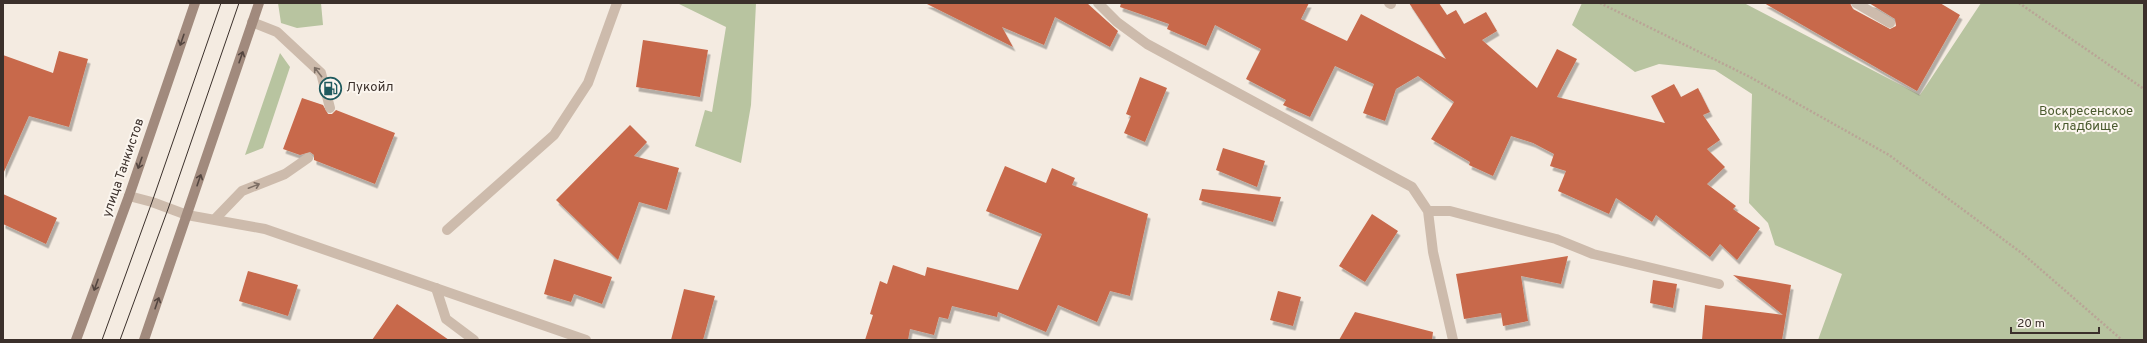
<svg xmlns="http://www.w3.org/2000/svg" width="2147" height="343" viewBox="0 0 2147 343" font-family="Overpass,sans-serif">
<defs>
<filter id="shadow"><feDropShadow dx="2.5" dy="4.5" stdDeviation="0" flood-color="#0004"/></filter>
</defs>
<rect width="100%" height="100%" fill="#f4ebe1"/>
<path fill="#b8c4a0" d="M278,3H321L323,25L297,28L281,23Z
M677,3H756L751,105L741,163L695,146L705,110L712,112L726,27Z
M1582,3H1744L1920,95L1981,3H2144V340H1818L1842,274L1775,245L1768,223L1749,203L1752,94L1715,70L1659,64L1635,72L1572,25Z
M280,53L290,67L263,148L245,155Z"/>
<path fill="#c8694b" filter="url(#shadow)" d="M925,3H1087L1118,31L1110,47L1055,17L1044,45L1002,27L1013,47Z
M1121,3H1309L1301,19L1347,41L1361,14L1446,59L1409,3H1439L1447,15L1456,10L1464,24L1486,12L1497,31L1482,40L1537,88L1557,49L1577,59L1557,97L1665,123L1651,96L1674,84L1681,97L1698,88L1710,112L1703,115L1720,140L1707,149L1725,167L1707,184L1736,206L1733,209L1760,228L1737,260L1720,244L1710,257L1656,215L1652,222L1616,198L1609,214L1558,191L1566,171L1550,166L1554,154L1533,143L1511,136L1493,176L1469,165L1470,162L1431,139L1454,102L1418,76L1396,89L1385,121L1363,113L1374,84L1335,66L1310,117L1283,105L1286,100L1246,79L1261,49L1215,25L1206,46L1167,29L1169,24L1120,7Z
M1764,3H1850L1853,9L1890,29L1896,26L1895,19L1869,3H1940L1960,15L1917,91Z
M643,40L708,50L700,97L636,87Z
M59,51L88,59L69,127L29,116L3,174V55L53,73Z
M1140,77L1167,88L1145,142L1124,133L1131,116L1126,114Z
M302,98L323,105L328,114H332L336,110L395,133L375,184L314,160V155L310,152L300,155L283,149Z
M630,125L647,142L634,156L679,168L667,210L639,202L618,260L556,200Z
M1223,148L1265,161L1257,187L1216,170Z
M1005,166L1046,183L1052,168L1075,178L1072,185L1148,214L1130,296L1110,291L1097,322L1058,305L1046,332L998,312L997,317L952,306L948,319L939,317L934,335L910,329L908,340H865L873,315L870,314L880,281L887,284L893,265L925,276L927,267L1018,290L1042,234L986,211Z
M1202,189L1281,197L1273,222L1199,200Z
M3,194L57,218L46,244L3,224Z
M1372,214L1398,231L1365,282L1339,266Z
M1568,256L1561,284L1521,276L1528,321L1503,326L1501,313L1464,319L1456,274Z
M554,259L612,277L602,304L574,294L571,302L544,294Z
M248,271L298,285L288,316L239,301Z
M1733,275L1791,285L1782,340H1702L1705,305L1783,315Z
M1653,280L1677,284L1673,308L1650,303Z
M684,289L715,296L703,340H671Z
M1278,291L1301,297L1293,326L1270,320Z
M397,304L449,340H372Z
M1355,312L1433,332L1432,340H1339Z"/>
<g fill="none" stroke-linecap="round" stroke-linejoin="round">
<path stroke="#b9a596" stroke-width="2.5" stroke-dasharray="2 2" stroke-linecap="butt" d="M1600,3L1750,77L1889,155L2023,254L2122,340
M2019,3L2144,89"/>
<path stroke="#cdbbac" stroke-width="10" d="M1856,3L1890,23
M252,22L277,32L321,73L330,108
M215,219L242,191L285,174L308,158
M447,230L554,135L588,83L617,3
M436,288L446,319L474,340"/>
<path stroke="#cdbbac" stroke-width="10" d="M1098,3L1117,22L1147,44L1412,187L1428,211L1433,252L1453,340
M1389,3L1391,4
M129,196L152,202L187,215L265,229L586,340
M1428,211H1450L1556,239L1593,254L1719,284"/>
<path stroke="#a18a7d" stroke-width="10" d="M76,340L129,196L195,3
M144,340L259,3"/>
<path stroke="#3b302b" stroke-width="1" d="M102,340L152,202L221,3
M120,340L168,209L239,3"/>
</g>
<defs><path id="oneway-shaft" d="M-6 0H5M1.5-3L5.5 0L1.5 3" fill="none" stroke-width="1.6" stroke-linecap="round" stroke-linejoin="round"/></defs>
<g stroke="#544640">
<use href="#oneway-shaft" transform="translate(182 40) rotate(109)"/>
<use href="#oneway-shaft" transform="translate(241 57) rotate(-71)"/>
<use href="#oneway-shaft" transform="translate(140 163) rotate(109)"/>
<use href="#oneway-shaft" transform="translate(199 180) rotate(-71)"/>
<use href="#oneway-shaft" transform="translate(96 285) rotate(110)"/>
<use href="#oneway-shaft" transform="translate(157 303) rotate(-71)"/>
</g>
<g stroke="#7d6f65">
<use href="#oneway-shaft" transform="translate(318 72) rotate(-128)"/>
<use href="#oneway-shaft" transform="translate(254 186) rotate(-21)"/>
</g>
<defs>
<symbol id="fuel-ring" viewBox="-11 -11 22 22"><circle r="9.5" fill="#fbf5ee" stroke="#1f5a5e" stroke-width="1.5"/><path d="M-5.5-6h7V0h2V4h1.3V-2.5L3-4.5l.8-.8L6-3V5H2.5V1h-1V6h-7ZM-4.2-4.7v3.2H.2V-4.7Z" fill="#1f5a5e"/></symbol>
</defs>
<g fill-rule="evenodd">
<use href="#fuel-ring" x="318" y="76" width="25" height="25"/>
</g>
<g text-anchor="middle" dominant-baseline="central" stroke-width="4" stroke-linejoin="round" paint-order="stroke">
<g font-size="13" fill="#3b302b" stroke="#fbf5ee" text-anchor="start">
<text x="346" y="88">Лукойл</text>
</g>
<g font-size="13" fill="#4a5a2e" stroke="#fbf5ee">
<text x="2086" y="112">Воскресенское<tspan x="2086" dy="15">кладбище</tspan></text>
</g>
<g font-size="13" fill="#3b302b" stroke="#fbf5ee">
<text transform="translate(124 168) rotate(-71)">улица Танкистов</text>
</g>
</g>
<rect width="2147" height="343" fill="none" stroke="#3b302b" stroke-width="8"/>
<path d="M2011 327v6h88v-6" fill="none" stroke="#3b302b" stroke-width="2"/>
<text x="2017" y="327" font-size="12" fill="#3b302b" stroke="#fbf5ee" stroke-width="3" paint-order="stroke">20 m</text>
</svg>
